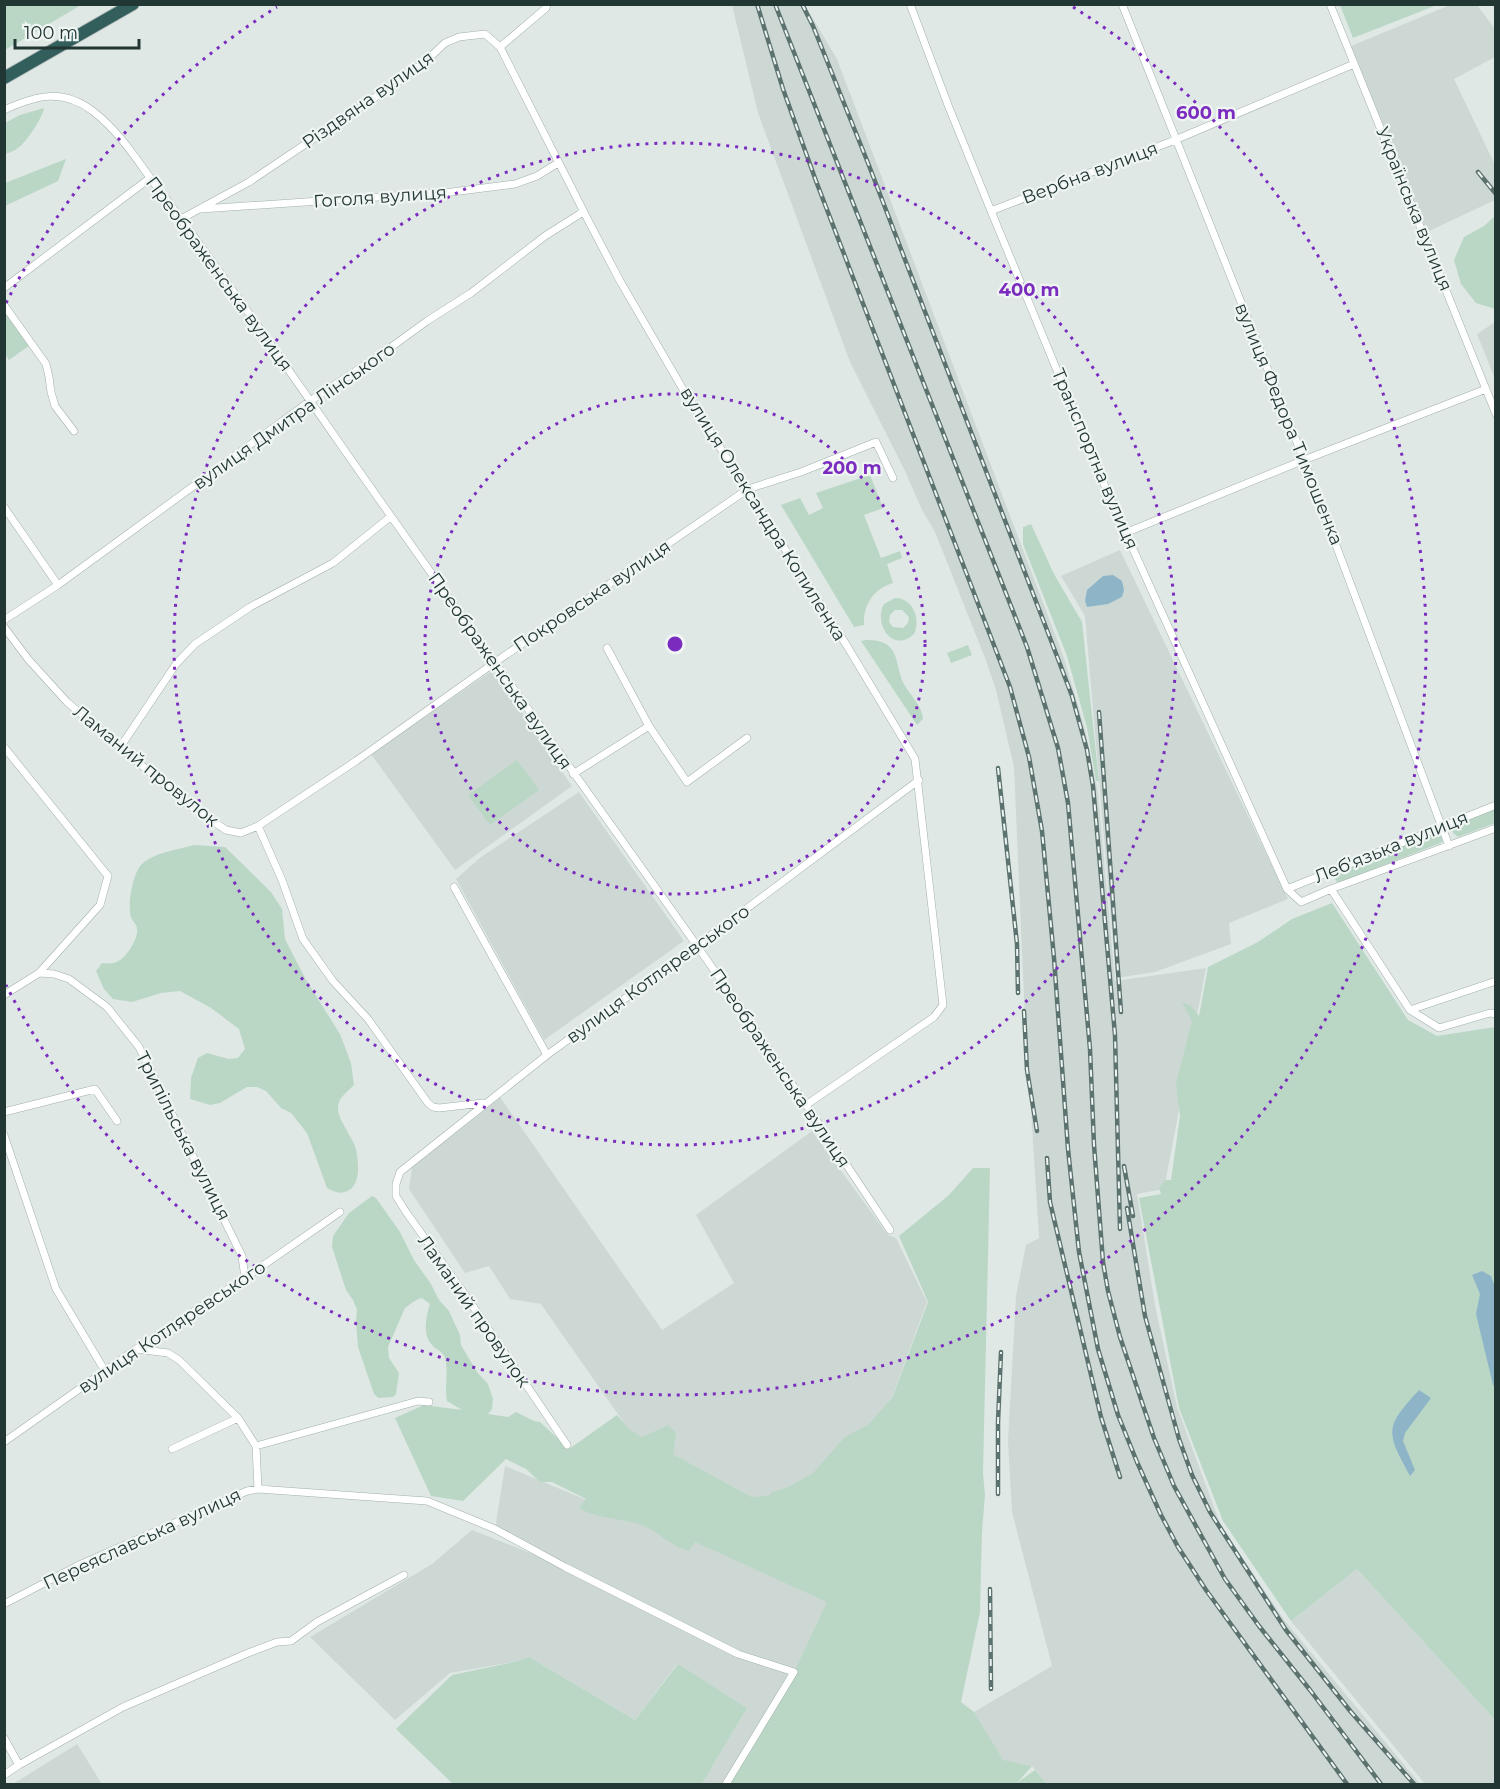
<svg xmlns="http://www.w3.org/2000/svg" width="1500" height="1789" viewBox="0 0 1500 1789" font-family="Montserrat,sans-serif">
<rect width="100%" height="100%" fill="#dfe8e5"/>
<path fill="#cdd8d5" d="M732,5H805L837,59L1064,658L1085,729L1098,793L1115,981L1206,968L1164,1189L1137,1194L1155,1305L1177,1407L1221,1526L1285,1621L1420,1784H1047L1032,1766L1003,1761L974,1712L1052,1666L1012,1512L1008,1441L1016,1296L1026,1245L1039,1238L1024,998L1014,767L996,690L985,658L935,532L922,510L905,471L850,362L758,113Z
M1450,5H1477L1495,29V57L1454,79L1495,165V200L1427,232L1351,46Z
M1495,322V379L1477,334Z
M1120,550L1288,899L1229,923L1231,944L1155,972L1116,978L1085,616L1061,576Z
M493,670L572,786L455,870L371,754Z
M579,792L684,941L544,1040L456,879L481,857Z
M500,1097L662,1330L734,1283L696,1215L812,1131L888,1235L896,1238L927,1302L886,1413L797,1493L752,1497L629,1430L541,1304L510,1299L489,1266L465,1273L409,1189L412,1167Z
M505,1466L601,1506L706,1546L828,1602L794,1672L726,1784H702L747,1708L677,1664L635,1720L529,1657L518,1661L450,1673L395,1720L310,1637L432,1564L472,1530L558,1564L495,1529Z
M1357,1569L1495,1720V1784H1425L1291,1621Z
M77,1744L102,1784H13Z"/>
<path fill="#bad7c6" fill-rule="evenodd" d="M5,4H81V5L5,50Z
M1340,5H1437L1353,38Z
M44,108C43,117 26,143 18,148C14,151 9,153 5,154V123L20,115Z
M66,159L58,181L5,206V183Z
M1495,216V309L1476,303L1461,284L1454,260L1464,237L1484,226Z
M4,310L30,345L9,360L5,354Z
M870,475L883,508L864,515L881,558L900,551L902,558L887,564L893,583C873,589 863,605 864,625L854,627L781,505L800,498L809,515L823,508L816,493Z
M1031,524L1054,574L1082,622L1099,781H1096L1087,728L1067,656L1023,544V527Z
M895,598C913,598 921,619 914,634C893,654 873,624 884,604ZM895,610H902L909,617L908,623L903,628L893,627L889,622L890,615Z
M866,640C903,640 893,664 905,686C911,696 922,706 923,719L917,725L861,641Z
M968,645L972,655L951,663L947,653Z
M517,760L539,790L490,825L468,795Z
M1495,809V823L1458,837L1454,834L1451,829L1468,819Z
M1440,832L1443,842L1338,883L1335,879L1334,873L1422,838Z
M194,845L225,847L271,892L282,909L285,939L306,980L340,1034L351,1063L354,1085C348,1091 338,1098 338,1107C337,1118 351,1135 355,1146C359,1160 362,1188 345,1192C338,1194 333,1191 327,1188L307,1133L291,1113L281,1108L266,1091L257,1087H247L220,1103L210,1105L190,1099L191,1078L198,1058L207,1053L229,1059L238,1058L245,1049L239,1029L211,1008L180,991L161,993L132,1002L113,999L104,989L96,971L102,963C109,964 115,964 120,960C127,956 139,937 137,929C137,924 132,921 131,917C127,906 133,872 142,864C155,852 177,850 194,845Z
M1332,903L1408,1020L1437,1036L1495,1027V1720L1357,1569L1291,1621L1223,1521L1179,1408L1139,1198L1161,1194L1159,1188L1165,1180H1171L1180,1116L1176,1084L1192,1021L1182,1002L1191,1006L1199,1016L1208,967L1258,942L1292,919Z
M973,1168H990L983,1473L985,1495L982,1532L980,1612L961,1702L974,1712L1003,1760L1032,1766L1017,1783L1035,1770L1047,1784H726L794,1672L827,1602L695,1542L689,1551C670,1546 657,1530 639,1524C619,1518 597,1519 579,1508L586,1499L552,1482H540L526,1469L506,1459L463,1501L431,1496L395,1418L424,1405L462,1410L447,1401C444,1387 449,1372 445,1358C443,1351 436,1350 432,1345C422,1334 426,1316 430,1304L422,1298L416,1300L405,1308L388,1347L389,1358L399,1373L396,1394L393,1397L378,1398L374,1394L358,1347L356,1322L357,1310L353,1300L346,1290L332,1247L333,1236L349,1213L372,1196L376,1198L400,1232L414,1260L431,1284L439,1300L449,1311L460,1335L461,1345L477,1372L488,1384L493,1399L492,1409L488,1414L508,1417L516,1412L534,1421L540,1422L569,1449L617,1415L629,1429L642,1437L668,1425L676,1433L673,1454L752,1497L770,1495L772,1492L788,1487L813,1473L845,1437L868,1425L892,1398L928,1302L899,1236L949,1195Z
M529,1657L635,1720L678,1664L747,1708L702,1784H453L396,1729L452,1675L518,1661Z"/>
<path fill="#8db5c7" d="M1113,575L1122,581L1124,590L1122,597L1108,604L1087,607L1085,601L1087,590L1103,576Z
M1482,1271L1491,1276L1495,1287V1387L1493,1385L1476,1314L1480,1294L1472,1275Z
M1419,1390L1431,1398L1405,1433L1403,1441L1415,1470L1410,1476C1386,1432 1384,1428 1419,1390Z"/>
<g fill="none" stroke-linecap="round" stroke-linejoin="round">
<defs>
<path id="street" d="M910,4L948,105L991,211L1109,496L1287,889L1301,902L1331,889L1496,828
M1122,4L1304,460L1449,846
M1330,4L1496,414
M500,47L546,8L547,4
M4,110C37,95 63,88 94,112C121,133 140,165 160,191C221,271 278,355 336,438C454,607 576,775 695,943C762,1038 826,1134 890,1230
M201,209L452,192L515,184L537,176L558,163
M991,211L1175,140L1354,64
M181,219L249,182L398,82L427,60L445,43L459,37L485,34L500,47L588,220L620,281L684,391L847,646L915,759L943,1005L934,1017L806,1105
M4,288L150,178
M4,305L46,364L49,377L51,392L55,406L74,431
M4,507L58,585
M1125,533L1304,460L1486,389
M4,620L58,585L310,401L383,353L427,321L471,293L545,236L583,212
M4,627L28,659L67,702L187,804L226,830L241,833L258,826L356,761L494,663L748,489L801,472L876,442L893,478
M607,648L649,726L687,782L747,738
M121,746L176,664L195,644L250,607L333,563L390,517
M4,747L108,876L100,905L39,973L4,995
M573,774L649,726
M258,826L282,880L303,939L333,981L368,1019L428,1103L433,1107L439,1108L483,1103
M454,887L547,1055
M1287,889L1496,805
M1331,889L1410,1010L1439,1028L1490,1013L1496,1014
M39,973L54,974L69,979L107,1007L139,1047L242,1256L245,1278
M1410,1010L1496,981
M4,1112L95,1089L117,1121
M4,1135L56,1289L105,1371
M136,1349L168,1353L179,1360L238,1418L256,1446L258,1489
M4,1442L136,1349L245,1278L340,1212
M567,1445L466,1296L406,1212L396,1196V1184L400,1172L547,1055L667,968L919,780
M256,1446L418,1401L429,1402
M172,1449L238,1418
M4,1604L77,1566L247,1491L258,1489L427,1501L495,1529L565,1567L738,1654L794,1672L726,1784
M4,1738L19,1765
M4,1775L19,1765L123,1707L248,1653L277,1642L291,1641L317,1622L404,1575"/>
<path id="highway" d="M4,78L133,4"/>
</defs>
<use href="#street" stroke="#a3afac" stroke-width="8"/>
<use href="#highway" stroke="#bdc3c2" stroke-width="14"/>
<use href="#street" stroke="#fff" stroke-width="7"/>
<use href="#highway" stroke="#325e5c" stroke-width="12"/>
<defs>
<path id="rail" d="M757,4L783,89L816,181L1010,687L1029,757L1042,831L1054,958L1068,1149L1079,1252L1098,1349L1118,1415L1137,1462L1161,1515L1178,1547L1206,1590L1347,1784
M775,4L1027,647L1058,748L1068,803L1090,1049L1094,1145L1103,1262L1108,1291L1120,1337L1154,1438L1174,1486L1225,1579L1259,1626L1310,1690L1381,1784
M802,4L813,26L868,163L1055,651L1072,696L1087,750L1093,786L1115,1035L1120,1229
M1478,172L1496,194
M1099,712L1121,1012
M998,768L1017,944L1018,993
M1024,1011L1027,1070L1037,1131
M1047,1158L1050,1202L1101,1417L1120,1477
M1124,1166L1133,1216
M1127,1208L1145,1316L1179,1439L1192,1475L1210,1512L1286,1630L1351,1712L1414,1784
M998,1494V1422L1001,1352
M990,1589L991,1689"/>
</defs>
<use href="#rail" stroke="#5c726f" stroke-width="4.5"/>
<use href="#rail" stroke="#eff5f3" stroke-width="2" stroke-dasharray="7" stroke-linecap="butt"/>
</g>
<g fill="none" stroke="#7b2cbf" stroke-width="3" stroke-dasharray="3 6">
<circle cx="675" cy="644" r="250"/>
<circle cx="675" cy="644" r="501"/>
<path d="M6 303A751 751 0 0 1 277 7M1073 7A751 751 0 1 1 6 985"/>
</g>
<g text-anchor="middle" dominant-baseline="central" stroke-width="4.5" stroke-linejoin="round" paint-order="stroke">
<g font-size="18" fill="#223634" stroke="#eff5f3">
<text transform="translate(368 100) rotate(-35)">Різдвяна вулиця</text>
<text transform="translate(1090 173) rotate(-21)">Вербна вулиця</text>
<text transform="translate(380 197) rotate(-4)">Гоголя вулиця</text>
<text transform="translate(1414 209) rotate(68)">Українська вулиця</text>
<text transform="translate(219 274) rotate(54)">Преображенська вулиця</text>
<text transform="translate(294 416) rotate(-35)">вулиця Дмитра Лінського</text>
<text transform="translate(1289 424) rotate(68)">вулиця Федора Тимошенка</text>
<text transform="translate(1095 459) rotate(67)">Транспортна вулиця</text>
<text transform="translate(763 514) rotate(58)">вулиця Олександра Копиленка</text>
<text transform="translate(592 596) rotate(-34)">Покровська вулиця</text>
<text transform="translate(500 671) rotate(55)">Преображенська вулиця</text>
<text transform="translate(146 766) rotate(39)">Ламаний провулок</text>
<text transform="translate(1391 847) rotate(-22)">Леб'язька вулиця</text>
<text transform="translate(658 974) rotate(-36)">вулиця Котляревського</text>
<text transform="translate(780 1068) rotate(56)">Преображенська вулиця</text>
<text transform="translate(183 1136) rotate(63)">Трипільська вулиця</text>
<text transform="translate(474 1311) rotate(55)">Ламаний провулок</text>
<text transform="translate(172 1327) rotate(-34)">вулиця Котляревського</text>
<text transform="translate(142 1539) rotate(-25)">Переяславська вулиця</text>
</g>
</g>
<circle cx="675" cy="644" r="9" fill="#7b2cbf" stroke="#eff5f3" stroke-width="3"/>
<g font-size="18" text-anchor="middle" font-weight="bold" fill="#7b2cbf" stroke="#eff5f3" stroke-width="4.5" stroke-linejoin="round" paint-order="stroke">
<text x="1206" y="119">600 m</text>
<text x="1029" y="296">400 m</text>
<text x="852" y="474">200 m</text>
</g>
<rect width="1500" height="1789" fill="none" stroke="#223634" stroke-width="12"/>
<path d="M15 39v9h124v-9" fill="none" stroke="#223634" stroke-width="3"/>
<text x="24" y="39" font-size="18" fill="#223634" stroke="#eff5f3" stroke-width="4.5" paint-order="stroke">100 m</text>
</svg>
